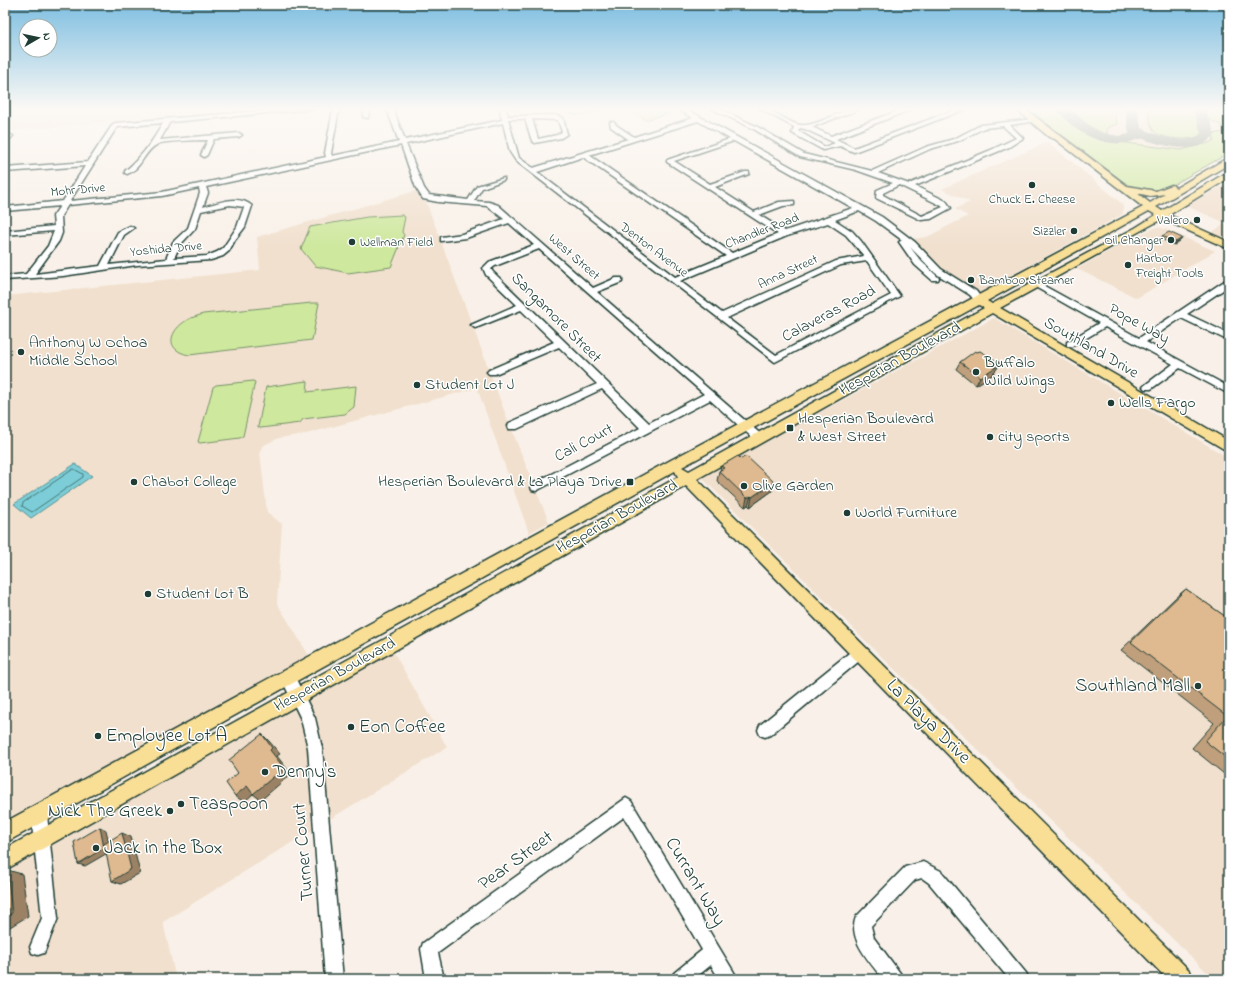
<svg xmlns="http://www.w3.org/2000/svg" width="1234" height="984" viewBox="0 0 1234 984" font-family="'Indie Flower',sans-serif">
<rect width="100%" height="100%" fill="#f9f1e9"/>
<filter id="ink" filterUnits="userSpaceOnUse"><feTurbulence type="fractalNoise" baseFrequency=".025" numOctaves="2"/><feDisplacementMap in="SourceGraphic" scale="8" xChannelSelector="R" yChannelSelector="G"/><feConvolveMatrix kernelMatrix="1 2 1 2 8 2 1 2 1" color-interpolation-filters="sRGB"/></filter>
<g filter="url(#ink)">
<path fill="#f1e0ce" d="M5,109H212L209,115L5,131Z
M1026,109H1229V153L1164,190L1136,189Z
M1048,142L1119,201L1123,206V214L979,293L943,271L925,256L912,239L927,237L968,216L955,209L970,202L942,189Z
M1229,182V243L1209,234L1226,223L1186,206Z
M415,191L424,196L507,418L549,522L529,533L477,388L306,434L279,438L262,446L260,452L267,512L282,524L277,603L310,657L5,825V296L260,270L257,237Z
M1157,227L1165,229L1215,251L1137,298L1077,269L1134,237Z
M994,318L1229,458V979H1214L889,664L701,477Z
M392,649L447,747L163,922L176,979H5V868Z"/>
<path fill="#cee89e" stroke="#769269" d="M508,109H674L676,111L646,120L629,110H605L577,115L563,111Z
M1028,109H1058L1087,134L1111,141L1181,150L1209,143L1214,140L1213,134L1224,132L1221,125L1207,119L1204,109H1229V153L1164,190L1155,192L1133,188L1128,185Z
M1068,109H1114L1117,124L1107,128V134C1091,134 1080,122 1069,112Z
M1148,109H1195L1203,134C1195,142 1159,140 1153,130C1150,125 1149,116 1148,109Z
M402,215L405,217L402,232L404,235L391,267L348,273L315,266L301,249L310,227L367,217Z
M312,303H319L312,340L189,355C164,350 169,331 187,320C192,317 198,316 203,314Z
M253,381L255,382L243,436L240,438L200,443L198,442L213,387L216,385Z
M306,381L308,382L307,392L356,386L354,407L345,414L303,419L300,423L261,428L258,427L266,387Z"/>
<path fill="#7ccdd7" stroke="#579396" d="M75,464L92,476L31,518L14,504Z"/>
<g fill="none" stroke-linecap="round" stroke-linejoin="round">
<path stroke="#447775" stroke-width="1" d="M74,469L83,474V477L32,512L22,506L23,503Z"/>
<path fill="#8c978e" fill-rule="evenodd" d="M1057,109H1070L1090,126L1103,133L1119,136L1129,134L1125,109H1137L1141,127C1154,136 1189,147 1201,133L1193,109H1205L1215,134C1199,157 1165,146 1143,139C1139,138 1131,143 1126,143C1099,146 1072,131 1057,109Z"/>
<defs>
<path id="minor" d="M286,109H314L170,122L160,140L239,133L242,135L239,137L214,139L207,155L204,157L201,155L208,140C198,140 164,141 158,144C144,150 142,169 127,174L125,173V171C141,158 153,141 163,123L117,127L70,201L162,192L326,157L325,153L333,109H339L331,153L332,156L399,142L387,109H393L405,140L502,120L500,109H506L508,116L555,115L563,118L567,134L561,138L535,143L532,141L525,119H508L519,158L533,168L628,139L611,127L610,122H614L616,125L634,137L693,118L678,109H686L882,217L915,242L941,269L976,291L982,299L981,301H975L970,295L935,273L910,247L921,261L939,278L938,280H932L915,265L899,242L902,240L876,221L859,211L835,220L852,231L861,241L900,296L775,362L516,161L510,152L503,123L406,144L424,188L429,195L468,200L477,186L504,178V180L482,188L474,201L489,202L498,205L593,288L616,278H622V282L597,292L764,437L759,441L755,440L710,400L536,491L532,490L531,487L532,484L640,428L602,389L517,429H509L508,426L509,423L597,384L559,347L495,374H489L487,372L489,370L554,342L521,310L478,327L475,328L471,325L517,305L486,275L483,268L489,262L534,245L509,223L466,238L441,241V237L462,234L504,219L487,206L438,202L423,199L416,188L401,145L206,187L208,193L203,207C217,203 239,194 252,206L245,227L235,240L229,251L223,256L211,260L137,265L63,276L5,280V276L26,274L48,246L54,231L5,235V231L54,226L53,216L60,206L5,211V207L63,201L85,166L5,172V168L88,162L113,124L115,123ZM532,119L558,120L562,132L557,135L538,139ZM698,121L730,139L667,160V162L778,234L732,253L589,155ZM734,141L853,208L785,231L759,215L783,206L794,205V201L779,202L754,212L715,187L749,174V172H745L710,184L674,161ZM583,157L726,256L675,277L537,172ZM199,188L200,193L188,228L173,242L166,259L109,265L124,235L134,228L130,226L118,232L100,266L35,274L59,241L62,233L61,216L68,205L162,196ZM230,205L244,207L237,227L223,248L217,252L207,256L174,258L180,245L195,229L201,211ZM828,223L846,235L864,256L836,261L722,313L680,281L787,236ZM539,249L704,394L649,423L493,272L491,269L495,266ZM867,261L891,295L776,355L727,318L841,265Z
M364,109H370L368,118L363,117Z
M712,109H720L756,126L804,154L872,171L926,147L954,139L981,125L1034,119L1037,121L1010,125L1023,138L1009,147L915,186L946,201L951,208L931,219L921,220L876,198L877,190L893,183L856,170L800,157L752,128ZM1003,126L1016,138L991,150L909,184L878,173L930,149L958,141L984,128ZM899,185L940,205L943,207L922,216L883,195V193Z
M760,109C777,109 790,127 806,125C824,123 840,109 860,109L812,127L831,136L903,109H912L836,139L854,148L957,109H966L854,152L840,146L823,150L792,133L794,127ZM800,128L805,129L835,143L825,147L798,131Z
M5,132L13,136L5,144Z
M1226,280H1229V286L1187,314L1229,334V341L1181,318L1146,342L1229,387V394L1180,368L1151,389H1145L1143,387L1145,385L1173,364L1105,327L1073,346H1067V342L1099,323L1030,284L1031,282H1037L1139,338Z
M859,647L864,649L866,653L864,657L770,735L765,737L760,735L758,730L760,725L854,649Z
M288,672L293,673L315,718L322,748L343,979H325L308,748L301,719L281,678L283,673Z
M626,798L631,801L738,979H719L711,965L694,979H671L674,973L702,950L624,817L438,953L444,979H426L421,949L423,943Z
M39,807L44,810L47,815L58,918L44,953L38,955L32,953L30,947L42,918L31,815L34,810Z
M923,862L941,871L1026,973L1029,979H1009L929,883L922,878L915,880L871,926L874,938L900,973L903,979H883C871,963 847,939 856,917L905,867Z"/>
<path id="major" d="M1016,109H1025L1127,186L1156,191L1172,185L1176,188L1229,157V164L1156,207L1162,211L1229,171V178L1169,215L1229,242V249L1162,219L1000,308L1229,441V452L992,313L697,479L1190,971L1193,979H1167L686,486L5,870V849L678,477L675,471L5,843V822L669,461L1143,207L1055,139L1049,137ZM1137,193L1150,196L1165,194L1150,203ZM1149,211L1156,215L1135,228L992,304L987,301ZM979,305L984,308L689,471L682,467Z"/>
</defs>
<use href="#minor" stroke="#1f3d34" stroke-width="3"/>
<use href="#major" stroke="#1f3d34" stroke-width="3"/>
<use href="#minor" fill="#fff" fill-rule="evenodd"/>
<use href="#major" fill="#f9df96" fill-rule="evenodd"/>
</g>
<path fill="#c09f7c" stroke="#1f3d34" d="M1162,236L1182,238L1181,240L1174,245L1161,239Z
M977,352L1000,363L996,370L994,372L992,375L976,385L956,369L960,362Z
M721,466L772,491L750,507L748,505L745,507L717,481L719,471H720Z
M1186,589L1229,619V778L1192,748L1214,723L1121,650L1175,598Z"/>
<path fill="#9c8265" stroke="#1f3d34" d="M1182,238L1181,240L1174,245L1176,242Z
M1000,363L996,370L994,372L992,375L976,385L980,377L994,366Z
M774,482L772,491L750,507L752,497Z
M751,496L748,505L745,507L747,498Z
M262,734L269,741L280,754L277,756L291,774L261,800L253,794L244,802L235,796L270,750Z
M100,827L106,830L111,851L85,866L78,864Z
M122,833L131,837L140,873L121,884L112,881Z
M7,870L22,874L28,916L5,930Z"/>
<path fill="#dfb990" stroke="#1f3d34" d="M1169,232L1182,238L1176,242L1162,236Z
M975,351L977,352L980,351L1000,363L994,366L996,367L980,377L960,362Z
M738,456L741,459L746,456L774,482L752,497L751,496L747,498L719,471L724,468L721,466Z
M1186,589L1229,619V760L1205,741L1227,716L1131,642Z
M262,734L272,748L270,750L284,768L253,794L247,786L235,796L226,783L238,773L229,760Z
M100,827L104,848L78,864L74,842Z
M122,833L131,869L112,881L104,844Z
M7,870L12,913L5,917V871Z"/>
</g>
<linearGradient id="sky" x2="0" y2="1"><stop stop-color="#7dbee1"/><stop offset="0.44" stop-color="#fcf9f5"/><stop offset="1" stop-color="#fcf9f5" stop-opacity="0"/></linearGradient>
<rect width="1234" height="247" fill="url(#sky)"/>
<g fill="#1f3d34" stroke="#fff" stroke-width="1.5">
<circle cx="1032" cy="185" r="4"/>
<circle cx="1197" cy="220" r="4"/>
<circle cx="1074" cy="231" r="4"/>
<circle cx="1171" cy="240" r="4"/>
<circle cx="352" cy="242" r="4"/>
<circle cx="1128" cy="265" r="4"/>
<circle cx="971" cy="280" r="4"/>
<circle cx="21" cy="352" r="4"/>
<circle cx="976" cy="372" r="4"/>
<circle cx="417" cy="385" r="4"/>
<circle cx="1111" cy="403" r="4"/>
<rect x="786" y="424" width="8" height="8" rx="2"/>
<circle cx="990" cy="437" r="4"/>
<circle cx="134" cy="482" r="4"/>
<rect x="626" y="478" width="8" height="8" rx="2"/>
<circle cx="744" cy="486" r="4"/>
<circle cx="847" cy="513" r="4"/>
<circle cx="148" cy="594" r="4"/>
<circle cx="1198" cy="686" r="4"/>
<circle cx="351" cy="727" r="4"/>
<circle cx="98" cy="736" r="4"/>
<circle cx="265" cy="772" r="4"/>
<circle cx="181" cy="804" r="4"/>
<circle cx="170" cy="811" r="4"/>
<circle cx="96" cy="848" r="4"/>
</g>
<g text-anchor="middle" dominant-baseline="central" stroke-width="3" stroke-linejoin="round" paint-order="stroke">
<g font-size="13" fill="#1f3d34" stroke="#fff">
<text transform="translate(78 190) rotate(-5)">Mohr Drive</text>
<text transform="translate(762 231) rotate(-21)">Chandler Road</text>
<text transform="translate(166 249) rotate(-5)">Yoshida Drive</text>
<text transform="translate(654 250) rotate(37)">Denton Avenue</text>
<text transform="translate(574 257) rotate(41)">West Street</text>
<text transform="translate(788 272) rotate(-25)">Anna Street</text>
</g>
<g font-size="13" fill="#1f3d34" stroke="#fff" text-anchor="end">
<text x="1032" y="199" text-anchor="middle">Chuck E. Cheese</text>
<text x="1189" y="220">Valero</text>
<text x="1066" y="231">Sizzler</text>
<text x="1163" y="240">Oil Changer</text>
<text x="360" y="242" text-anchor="start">Wellman Field</text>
<text x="1136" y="258" text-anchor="start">Harbor<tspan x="1136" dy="15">Freight Tools</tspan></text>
<text x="979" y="280" text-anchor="start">Bamboo Steamer</text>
</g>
<g font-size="16" fill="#1f3d34" stroke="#fff">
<text transform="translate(829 314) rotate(-28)">Calaveras Road</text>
<text transform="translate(556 318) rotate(45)">Sangamore Street</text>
<text transform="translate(1139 324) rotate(29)">Pope Way</text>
<text transform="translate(1091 348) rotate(30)">Southland Drive</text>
<text transform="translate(900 359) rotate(-29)">Hesperian Boulevard</text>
<text transform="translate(584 443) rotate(-28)">Cali Court</text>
<text transform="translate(617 517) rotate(-29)">Hesperian Boulevard</text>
<text transform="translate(335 675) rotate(-29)">Hesperian Boulevard</text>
</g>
<g font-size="16" fill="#1f3d34" stroke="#fff" text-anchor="start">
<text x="29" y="343">Anthony W Ochoa<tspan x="29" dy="18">Middle School</tspan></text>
<text x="984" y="363">Buffalo<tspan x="984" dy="18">Wild Wings</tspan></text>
<text x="425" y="385">Student Lot J</text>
<text x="1119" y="403">Wells Fargo</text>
<text x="798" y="419">Hesperian Boulevard<tspan x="798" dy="18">&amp; West Street</tspan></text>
<text x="998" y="437">city sports</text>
<text x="142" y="482">Chabot College</text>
<text x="622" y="482" text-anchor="end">Hesperian Boulevard &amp; La Playa Drive</text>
<text x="752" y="486">Olive Garden</text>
<text x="855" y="513">World Furniture</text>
<text x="156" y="594">Student Lot B</text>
</g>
<g font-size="19" fill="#1f3d34" stroke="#fff" text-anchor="start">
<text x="1190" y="686" text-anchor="end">Southland Mall</text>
<text x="359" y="727">Eon Coffee</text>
<text x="106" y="736">Employee Lot A</text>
<text x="273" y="772">Denny's</text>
<text x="189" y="804">Teaspoon</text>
<text x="162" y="811" text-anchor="end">Nick The Greek</text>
<text x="104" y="848">Jack in the Box</text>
</g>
<g font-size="19" fill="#1f3d34" stroke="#fff">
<text transform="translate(928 722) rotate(45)">La Playa Drive</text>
<text transform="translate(304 852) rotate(-95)">Turner Court</text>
<text transform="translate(516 861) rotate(-36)">Pear Street</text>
<text transform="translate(695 882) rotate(59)">Currant Way</text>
</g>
</g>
<rect width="1234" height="984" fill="none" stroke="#fff" stroke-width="20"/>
<rect x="10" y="10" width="1214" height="964" fill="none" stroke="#1f3d34" stroke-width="1.5" filter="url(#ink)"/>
<g transform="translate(38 38) rotate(81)"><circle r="19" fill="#ffffff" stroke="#a5b1ae"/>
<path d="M0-3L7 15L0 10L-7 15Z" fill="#1f3d34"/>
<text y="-6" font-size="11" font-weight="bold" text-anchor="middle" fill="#1f3d34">N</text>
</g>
</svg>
